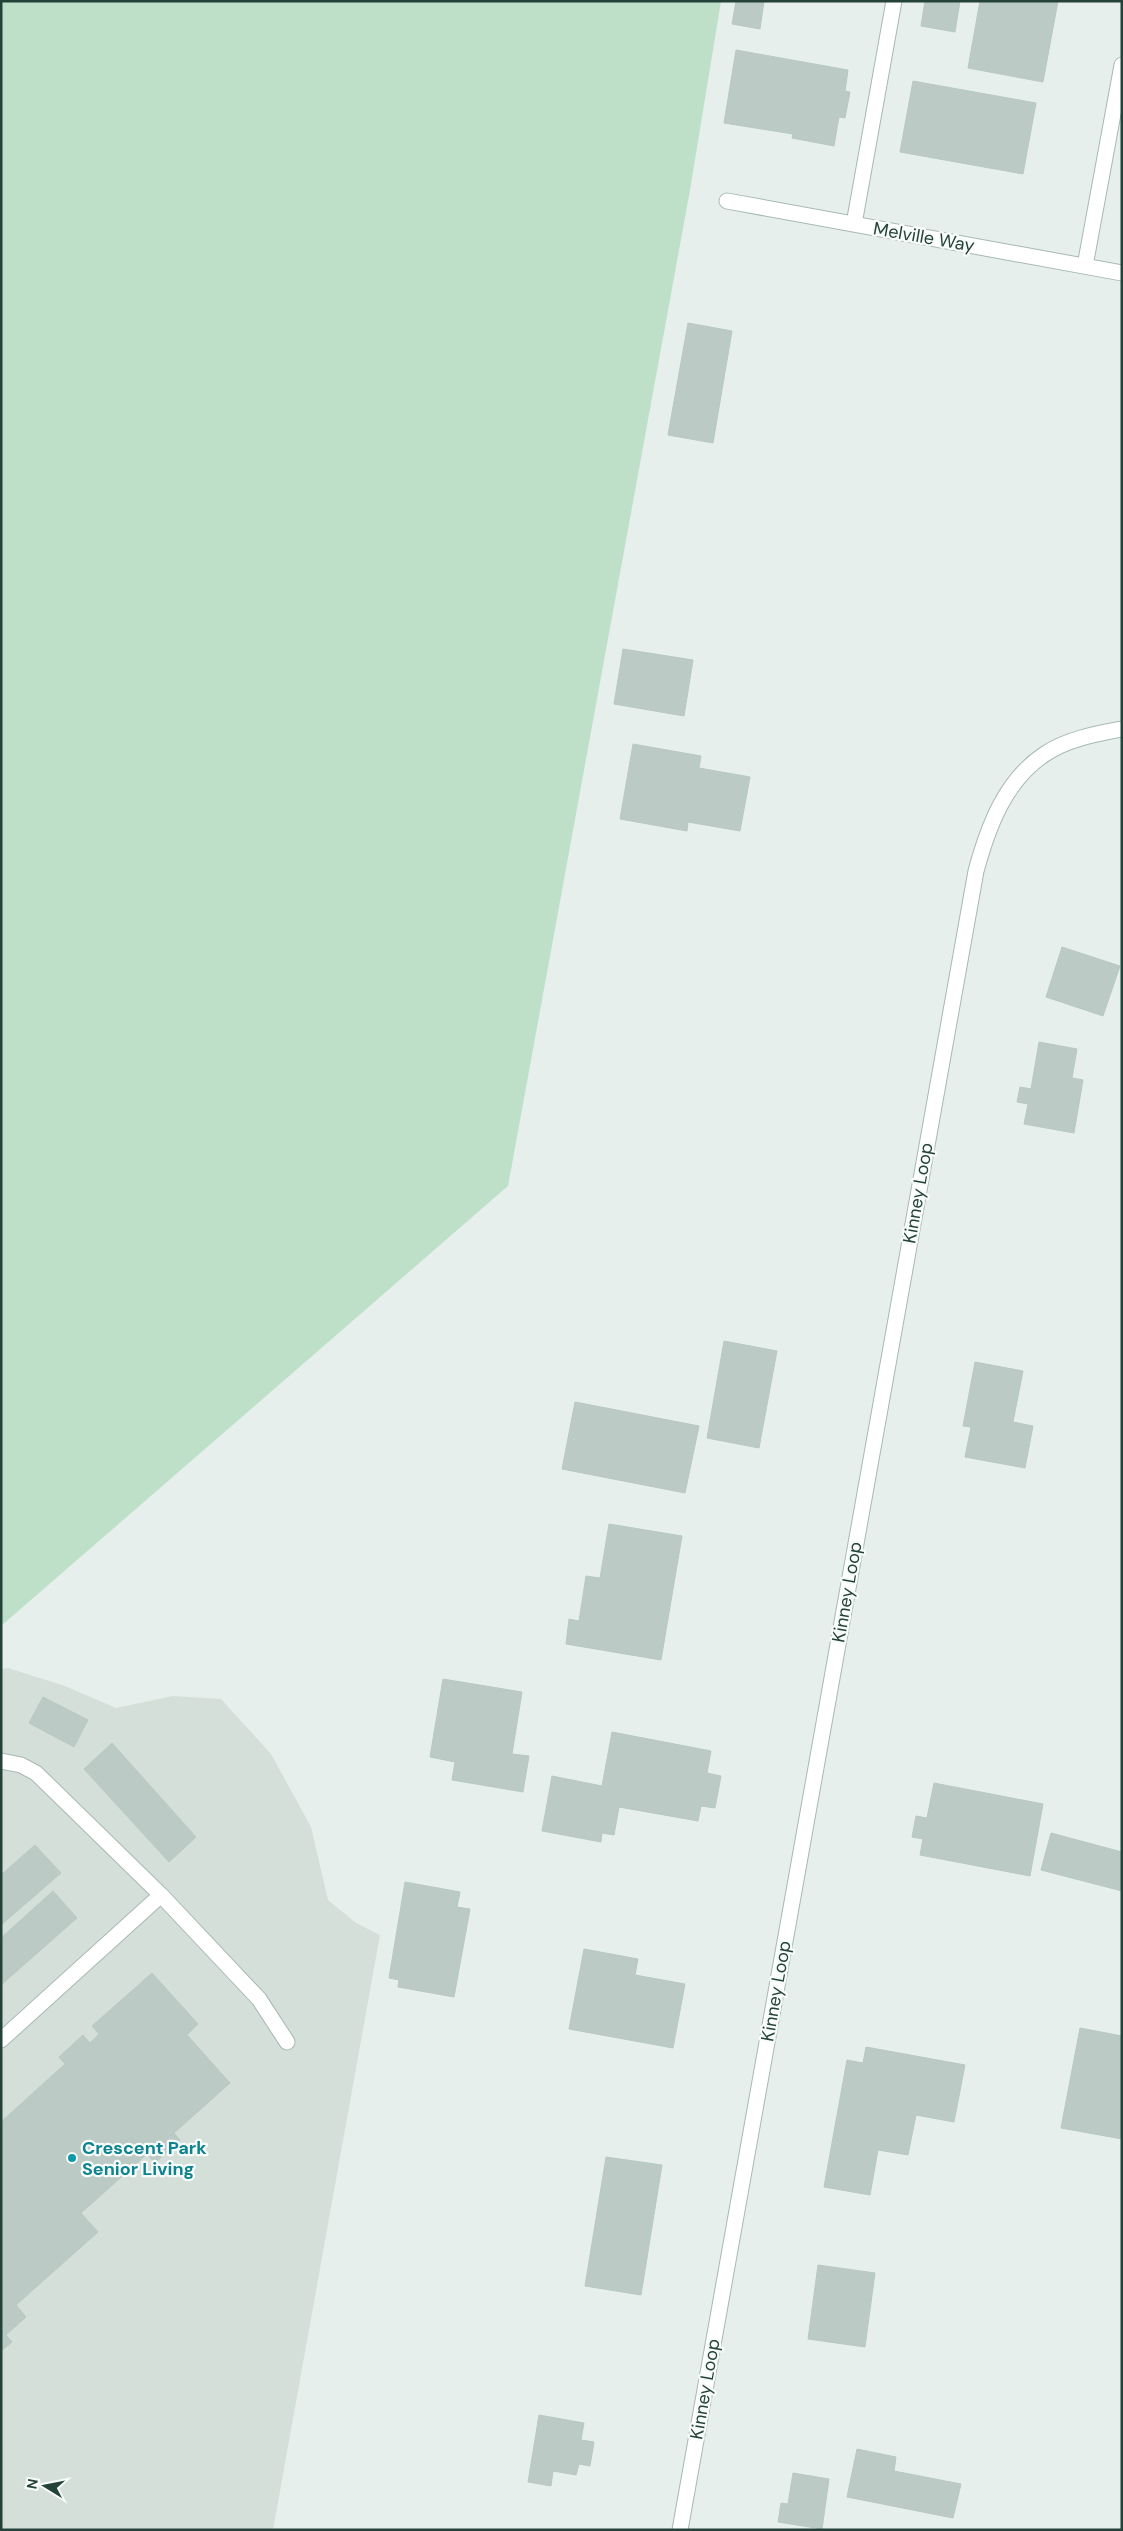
<svg xmlns="http://www.w3.org/2000/svg" width="1123" height="2531" viewBox="0 0 1123 2531" font-family="'DM Sans',sans-serif">
<rect width="100%" height="100%" fill="#e6efeb"/>
<path fill="#d4dfda" d="M8,1668L65,1686L116,1708L173,1696L221,1699L271,1754L311,1827L328,1900L356,1923L380,1935L273,2530H1V1669Z"/>
<path fill="#bfe0c8" d="M1,1H721L690,190L508,1186L1,1626Z"/>
<path fill="#bbcac4" stroke="#b8c9c2" d="M736,1H764L760,29L732,24Z
M925,1H960L955,32L921,26Z
M980,1H1058L1043,82L968,68Z
M736,50L848,70L845,91L850,92L845,118L839,117L834,146L792,138L793,134L724,123Z
M913,81L1036,103L1023,174L900,152Z
M688,323L732,331L713,443L668,435Z
M623,649L693,660L684,716L614,704Z
M633,744L701,756L699,768L750,777L740,831L688,822L687,831L620,819Z
M1062,947L1120,966L1103,1016L1046,997Z
M1039,1042L1077,1049L1072,1078L1083,1080L1074,1133L1024,1124L1028,1104L1017,1102L1020,1087L1031,1089Z
M724,1341L777,1351L759,1448L707,1438Z
M975,1362L1023,1371L1013,1422L1033,1426L1025,1468L965,1457L971,1427L963,1426Z
M575,1402L699,1426L685,1493L562,1469Z
M609,1524L682,1536L661,1660L566,1644L569,1619L579,1621L586,1576L600,1578Z
M443,1679L522,1692L512,1754L529,1756L523,1792L452,1780L455,1762L430,1757Z
M43,1697L88,1720L74,1747L29,1723Z
M612,1732L711,1751L707,1773L721,1776L715,1808L701,1806L698,1821L619,1807L614,1835L602,1833L601,1842L542,1831L552,1776L602,1786Z
M112,1743L196,1837L169,1862L84,1769Z
M934,1783L1043,1804L1030,1876L920,1855L923,1839L912,1837L916,1816L927,1818Z
M1051,1833L1122,1852V1891L1041,1870Z
M35,1845L61,1873L1,1925V1875Z
M405,1882L460,1892L457,1907L470,1909L454,1997L398,1987L399,1980L389,1978Z
M53,1891L77,1918L1,1985V1938Z
M584,1949L638,1959L635,1975L685,1984L673,2048L569,2029Z
M152,1973L198,2024L187,2035L230,2083L174,2133L180,2140L155,2163L147,2154L81,2213L98,2232L16,2305L26,2317L6,2335L12,2342L1,2351V2122L65,2064L59,2057L83,2035L90,2043L99,2034L92,2026Z
M1080,2028L1122,2036V2139L1061,2128Z
M866,2047L965,2065L954,2122L916,2115L908,2155L878,2150L870,2195L824,2187L847,2060L863,2063Z
M606,2157L662,2165L641,2295L585,2286Z
M818,2265L875,2273L865,2347L808,2339Z
M539,2415L584,2423L581,2440L594,2442L590,2466L579,2464L576,2475L553,2471L551,2486L528,2482Z
M857,2449L896,2457L894,2471L961,2484L953,2518L847,2497Z
M793,2473L829,2479L822,2529L778,2522L781,2503L788,2504Z"/>
<g fill="none" stroke-linecap="round" stroke-linejoin="round">
<defs>
<path id="minor" d="M727,201L1122,273
M854,224L894,1
M1085,266L1122,65
M1,1761L21,1765L36,1773L161,1895L259,1999L287,2042
M1,2040L161,1895
M680,2530L976,871C988,827 1005,780 1045,754C1067,739 1096,734 1122,729"/>
</defs>
<use href="#minor" stroke="#a8b8b2" stroke-width="17"/>
<use href="#minor" stroke="#fff" stroke-width="15"/>
</g>
<circle fill="#0f9aa8" stroke="#f7fbf9" stroke-width="2" cx="72" cy="2158" r="5"/>
<g text-anchor="middle" dominant-baseline="central" stroke-width="4.5" stroke-linejoin="round" paint-order="stroke">
<g font-size="18" fill="#24423a" stroke="#f7fbf9">
<text transform="translate(924 237) rotate(10)">Melville Way</text>
<text transform="translate(918 1193) rotate(-80)">Kinney Loop</text>
<text transform="translate(847 1592) rotate(-80)">Kinney Loop</text>
<text transform="translate(776 1991) rotate(-80)">Kinney Loop</text>
<text transform="translate(705 2389) rotate(-80)">Kinney Loop</text>
</g>
<g font-size="18" font-weight="bold" fill="#0d838f" stroke="#f7fbf9" text-anchor="start">
<text x="82" y="2148">Crescent Park<tspan x="82" dy="21">Senior Living</tspan></text>
</g>
</g>
<rect width="1123" height="2531" fill="none" stroke="#24423a" stroke-width="5"/>
<g transform="translate(45 2486) rotate(280)" stroke="#f7fbf9" stroke-width="4" paint-order="stroke">
<path d="M0-4L9 19L0 12L-9 19Z" fill="#24423a"/>
<text y="-8" font-size="14" font-weight="bold" text-anchor="middle" fill="#24423a">N</text>
</g>
</svg>
